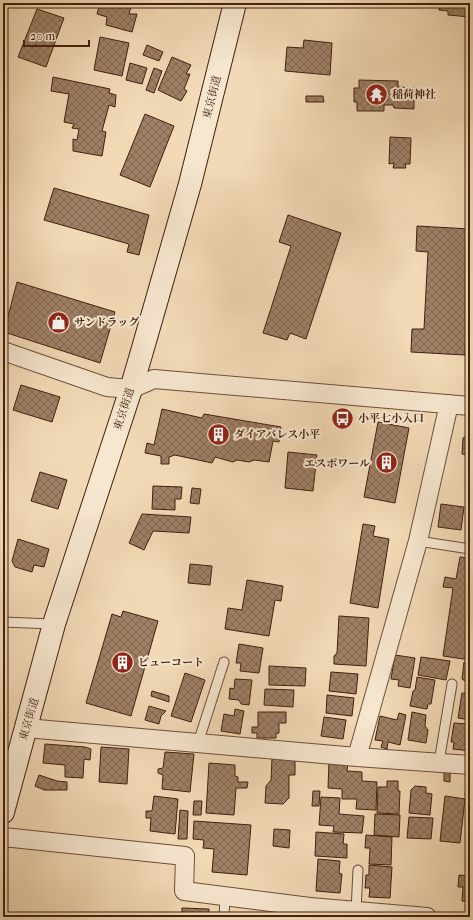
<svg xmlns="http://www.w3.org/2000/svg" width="473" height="920" viewBox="0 0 473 920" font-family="'IM FELL French Canon','Noto Serif JP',serif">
<defs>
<pattern id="building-cross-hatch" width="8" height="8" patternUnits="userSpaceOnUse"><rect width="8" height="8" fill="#9e8066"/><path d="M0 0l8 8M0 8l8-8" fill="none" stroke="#826852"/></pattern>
</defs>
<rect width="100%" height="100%" fill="#f2dab6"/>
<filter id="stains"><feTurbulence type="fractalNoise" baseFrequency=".005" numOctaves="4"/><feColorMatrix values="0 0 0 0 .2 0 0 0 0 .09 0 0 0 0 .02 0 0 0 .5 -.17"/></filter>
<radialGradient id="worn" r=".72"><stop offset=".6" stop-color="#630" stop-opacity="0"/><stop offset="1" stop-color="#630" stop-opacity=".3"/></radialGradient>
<path fill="url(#building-cross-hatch)" stroke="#421f0f" d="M100,3H132L129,14H137L132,32L106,25L107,17L97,14Z
M439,3H470V17L448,15V11L439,10Z
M37,9L64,18L46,67L18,57Z
M100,37L129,43L122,76L94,70Z
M304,40L332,43L330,75L285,71L287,47L303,48Z
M147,45L163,52L159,61L143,55Z
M172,57L191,65L186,74H190L184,89L187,91L181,101L158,90Z
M130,63L147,68L142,84L126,80Z
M154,68L162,71L154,93L146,90Z
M53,77L110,89L109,93L116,95L115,107L109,105L102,131L106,132L102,156L73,151V139L77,140L79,129L72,128L74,124L64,122L69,94L51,91Z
M359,80L398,81V87L414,88V109L394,108L393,105H384V111H357V102H354V88H359Z
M306,96H323L324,102H306Z
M145,114L174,126L150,187L120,175Z
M390,137L411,138L410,164H405L406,168H393L394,163L389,164Z
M54,188L149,215L139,255L127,252L129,244L44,220Z
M288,215L341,233L306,339L290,333L287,340L263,333L291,246L279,242Z
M417,226L470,229L465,355L411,352L412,329H424L428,252L416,251Z
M17,282L115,312L100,363L4,332Z
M21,385L60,397L52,422L13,410Z
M162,409L202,418L204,414L281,427L279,442L273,441L269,462L254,460L249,462L237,460L233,462L215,457L212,463L175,455L169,457V464H161V456L145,453L147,443L154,445Z
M378,422L409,428L395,503L364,497Z
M469,429H470V467H466L468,455L462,454L463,438L468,436Z
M288,452L317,455L313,491L285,488Z
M40,472L67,480L58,509L31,501Z
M153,486L182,487L181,499H175V510L152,509Z
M192,488L201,489L199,504L190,503Z
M441,504L464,507L461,530L438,527Z
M142,514L191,517L189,533L153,531L144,550L129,543Z
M363,524L375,526L373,536L389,539L378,608L350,603Z
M18,539L49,549L44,567L34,565L32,572L15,567L12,561Z
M460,557L470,558V660L443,656L453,588L443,587L445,577L456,579Z
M190,564L212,566L210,585L188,583Z
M247,580L283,586L281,601L275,600L269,636L225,629L228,608L242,610Z
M123,611L158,621L131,716L86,703L112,614L121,617Z
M339,616L369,618L366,666L334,664V656L337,653Z
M239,644L263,648L259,673L240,671L241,663H236Z
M395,655L415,658L410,688L398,686L399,680L391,679Z
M421,657L450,661L446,680L418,675Z
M464,662L470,663V684L468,683L462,679Z
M269,666L306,668L305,686L269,685Z
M331,672L358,674L356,694L329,691Z
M185,673L205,680L191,722L171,716Z
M417,677L435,680L431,704H428L427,709L410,706L413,691L415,690Z
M235,679L252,680L249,705L241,704L239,700L229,699L230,688L234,689Z
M265,689L294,690L293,707L264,705Z
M152,691L169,696V702L151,696Z
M462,693L470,694V720L458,718Z
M327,695L354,698L352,716L326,713Z
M149,706L166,711L161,716L159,724L145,720Z
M235,709L244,711L240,734L221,731L224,714L234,716Z
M258,712H286V723H279V733L276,734V738H257V733H252V727H258Z
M412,712L426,715L425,726L428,730L426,743L408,740Z
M399,713L406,715L400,745L388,742L387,749L381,747L383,741L375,740L380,716L397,720Z
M324,717L346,720L343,739L321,736Z
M454,723L470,724V751L453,749L454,742H451Z
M45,744L85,747L91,749L90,760L84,759L83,778L65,777V765L43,763Z
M101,747L129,749L127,784L99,782Z
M165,752L194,754L190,792L162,789L163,775L158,773V769L163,768Z
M272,758H295V775H289V798L283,804L265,803L266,786L271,780Z
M329,761L348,762L347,771L362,772V781L377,782L376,810L356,809L357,799H342V789L328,788Z
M209,763L235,765V776L238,777V782H248L247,788H236L234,815L206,813Z
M444,771L450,772V782L444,781Z
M467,774H470V795H465Z
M39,775L57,781L67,782V790H44L35,786Z
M387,781H398V791H400L399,814L377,813L378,787H387Z
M415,786L426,787V793L432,794L430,815L409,813L411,790Z
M313,791H320L319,806H312Z
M154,796L178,799L175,834L150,831L151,818H146V811H152Z
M445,796L465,799L460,843L440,841Z
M321,797L340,798L339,814L364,816L362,833L333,832L334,826L319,825Z
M194,801H202L201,815H193Z
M180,810L188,811L187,839H178Z
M375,814L400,815L399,837L374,835Z
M409,817L433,818L431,839L407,838Z
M194,821L251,825L247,875L212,872L214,849L203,848L204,840L193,839Z
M274,829L290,830L289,848L273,846Z
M316,832L344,834L343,844H347V858L315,856Z
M366,835L392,837L391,865L369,864L370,848H365Z
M318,859L340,861L339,873L342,874L340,893L316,891Z
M369,865L392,867L390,898L369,897L370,888H365L366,875H369Z
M459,875L470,876V902L462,901L463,887H458Z
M182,908L209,909V917H182Z
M246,913L264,915L263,917H245Z"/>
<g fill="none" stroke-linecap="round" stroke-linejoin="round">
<defs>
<path id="lane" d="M418,541L470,549
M3,622L53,624
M198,743L224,662
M439,762L452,684
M356,911L358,870
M224,917L225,896"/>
<path id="street" d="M3,351L107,387L131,389L154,379L470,406
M26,728L357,757L470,765
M357,757L418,541L449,404
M3,837L185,856L184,891L310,907L427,917"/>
<path id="secondary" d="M3,812L54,624L131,389L143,348L190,184L235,3"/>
</defs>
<use href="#lane" stroke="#6e4e39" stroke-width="11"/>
<use href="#street" stroke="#6e4e39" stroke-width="20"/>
<use href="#secondary" stroke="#421f0f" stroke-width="24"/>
<use href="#lane" stroke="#f7e7d0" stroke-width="9"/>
<use href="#street" stroke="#f7e7d0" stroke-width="18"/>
<use href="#secondary" stroke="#f7e7d0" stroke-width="22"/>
</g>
<defs>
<symbol id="temple-disc" viewBox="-11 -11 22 22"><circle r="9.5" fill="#8f2418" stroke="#f7e7d0"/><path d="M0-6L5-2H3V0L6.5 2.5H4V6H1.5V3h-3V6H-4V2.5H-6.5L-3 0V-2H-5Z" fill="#fff"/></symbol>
<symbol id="shop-disc" viewBox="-11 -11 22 22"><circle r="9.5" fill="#8f2418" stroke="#f7e7d0"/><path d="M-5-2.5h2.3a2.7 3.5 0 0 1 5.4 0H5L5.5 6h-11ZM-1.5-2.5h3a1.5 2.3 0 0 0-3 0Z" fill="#fff"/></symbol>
<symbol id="bus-disc" viewBox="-11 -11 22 22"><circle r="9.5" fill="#8f2418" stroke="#f7e7d0"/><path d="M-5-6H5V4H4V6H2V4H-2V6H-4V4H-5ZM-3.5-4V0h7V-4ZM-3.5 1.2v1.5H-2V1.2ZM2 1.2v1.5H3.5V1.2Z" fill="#fff"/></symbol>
<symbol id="building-disc" viewBox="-11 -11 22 22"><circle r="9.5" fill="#8f2418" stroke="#f7e7d0"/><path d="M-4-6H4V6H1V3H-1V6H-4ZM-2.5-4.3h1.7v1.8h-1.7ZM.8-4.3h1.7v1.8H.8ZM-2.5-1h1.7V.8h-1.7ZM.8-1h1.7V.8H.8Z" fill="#fff"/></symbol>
</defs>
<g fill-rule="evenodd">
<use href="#temple-disc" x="364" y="82" width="25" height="25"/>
<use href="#shop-disc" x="46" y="310" width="25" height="25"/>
<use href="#bus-disc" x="330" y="406" width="25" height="25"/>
<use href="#building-disc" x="206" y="422" width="25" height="25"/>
<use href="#building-disc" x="374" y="450" width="25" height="25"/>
<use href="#building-disc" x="110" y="650" width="25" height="25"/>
</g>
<g text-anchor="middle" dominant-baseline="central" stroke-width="4" stroke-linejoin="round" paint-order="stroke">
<g font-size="11" font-weight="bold" fill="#421f0f" stroke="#f7e7d0" text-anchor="start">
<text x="392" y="94">稲荷神社</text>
<text x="74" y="322">サンドラッグ</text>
<text x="358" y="418">小平七小入口</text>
<text x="234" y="434">ダイアパレス小平</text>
<text x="370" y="463" text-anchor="end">エスポワール</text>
<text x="138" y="662">ビューコート</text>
</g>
<g font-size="11" fill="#421f0f" stroke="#f7e7d0">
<text transform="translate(212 97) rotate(-76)">東京街道</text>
<text transform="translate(124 409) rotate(-72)">東京街道</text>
<text transform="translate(29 719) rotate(-74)">東京街道</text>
</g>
</g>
<rect width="473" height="920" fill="none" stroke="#f2dab6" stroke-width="16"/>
<rect x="4" y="4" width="465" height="912" fill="none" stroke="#421f0f" stroke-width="2"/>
<rect x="8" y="8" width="457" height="904" fill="none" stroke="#421f0f"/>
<path d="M24 40v6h65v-6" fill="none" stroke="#421f0f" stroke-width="2"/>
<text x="30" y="40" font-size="12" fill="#421f0f" stroke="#f7e7d0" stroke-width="3" paint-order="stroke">20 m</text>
<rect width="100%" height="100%" filter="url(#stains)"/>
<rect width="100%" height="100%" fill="url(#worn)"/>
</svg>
